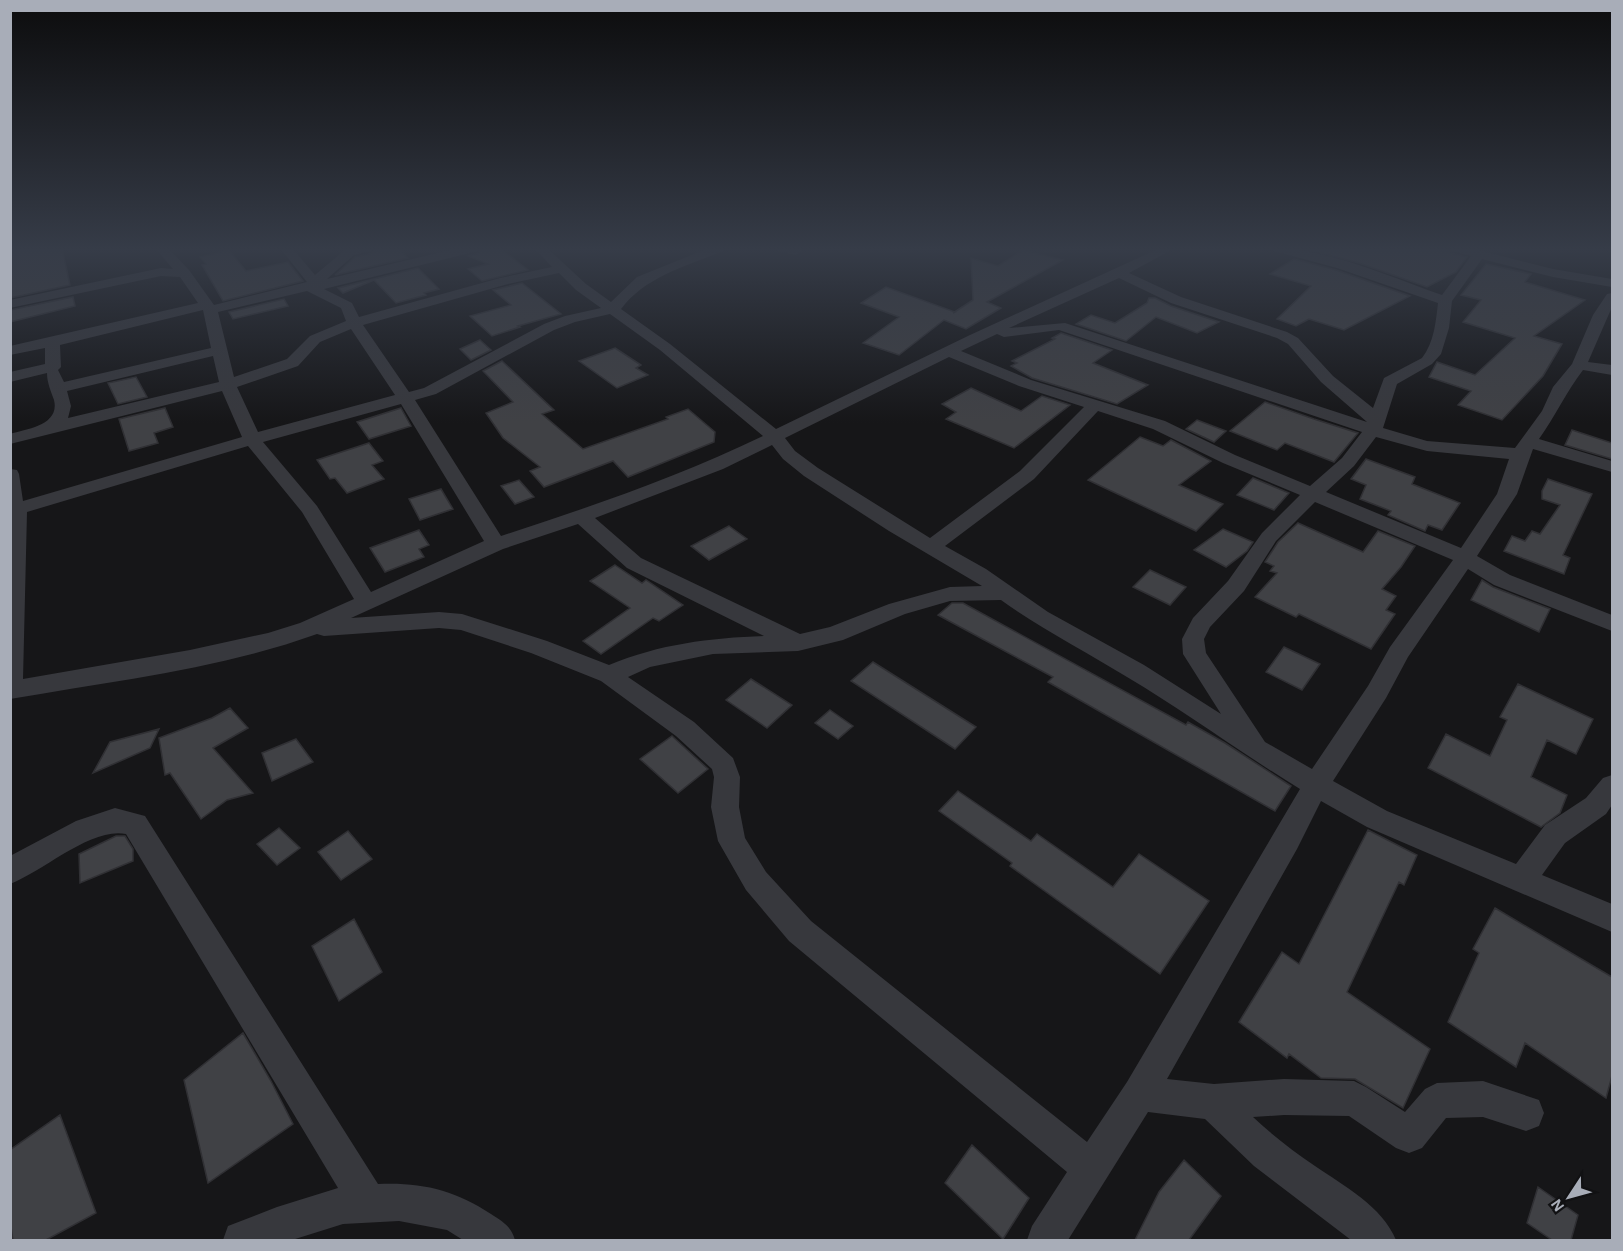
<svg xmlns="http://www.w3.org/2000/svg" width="1623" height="1251" viewBox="0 0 1623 1251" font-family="'Alegreya Sans',sans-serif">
<rect width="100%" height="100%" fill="#161618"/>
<path fill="#404145" stroke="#303034" stroke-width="1.5" d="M10,248H62L70,285L10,298Z
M375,248H398L408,258L335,275L355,257L372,253Z
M482,248H500L528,270L482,281L468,269L488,264L468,256L479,253Z
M1312,248H1448L1451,253L1467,257L1456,272L1427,287L1359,263L1309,250Z
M229,250L246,271L288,262L303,281L223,301L202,265L206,264L200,257Z
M1023,250L1063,260L987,302L1001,308L966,329L944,320L899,355L863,343L899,317L861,303L886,287L955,312L953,313L973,300L971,258L998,266Z
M1294,259L1336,270L1410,296L1344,330L1309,319L1296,326L1277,319L1311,286L1270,274Z
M1486,264L1531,274L1525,282L1585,300L1534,336L1562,344L1543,376L1502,420L1458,405L1471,391L1429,377L1437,362L1475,375L1515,338L1463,322L1481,300L1461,295Z
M418,268L439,289L424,293L426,295L396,303L374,280L343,293L338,288Z
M522,283L561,314L518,326L520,327L492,336L470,316L511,305L493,290Z
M73,297L75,306L10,322V310Z
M1149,298H1155L1171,306L1219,322L1197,333L1156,317L1126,341L1076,324L1091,315L1115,323L1147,303Z
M284,299L288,306L233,319L229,312Z
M1061,333L1112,350L1093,363L1148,385L1117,404L1032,378L1011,366L1017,363L1012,361L1055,339L1052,338Z
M480,340L491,350L471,360L460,349Z
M615,348L641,365L636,368L648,375L617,388L579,361Z
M502,361L554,410L542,414L583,449L668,419L666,417L688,409L715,432L714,442L628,477L613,461L544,487L530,471L540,467L503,438L486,413L513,402L483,371Z
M136,377L147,397L118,404L108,383Z
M971,388L1021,411L1042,396L1070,405L1014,448L946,419L956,412L942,404Z
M1265,402L1314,419L1358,433L1334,462L1285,443L1277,450L1230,431Z
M165,408L173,427L154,433L158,443L129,451L119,419Z
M401,408L411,426L369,439L357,422Z
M1197,420L1226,431L1214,442L1186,429Z
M1572,430L1612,443V459L1565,445Z
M1140,437L1163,446L1171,440L1211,461L1179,485L1223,504L1196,531L1088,480Z
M369,443L383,461L372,465L384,479L347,493L335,478L330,479L317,460Z
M1366,459L1415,477L1412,484L1460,503L1442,530L1428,525L1425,531L1388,515L1391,511L1360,499L1366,485L1351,479Z
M1253,478L1289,493L1274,510L1237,495Z
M1548,479L1592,494L1563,555L1570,558L1564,574L1504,551L1512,536L1525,541L1532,531L1540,534L1560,505L1542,499V491Z
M519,480L534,497L515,504L501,486Z
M441,489L453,509L420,520L409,499Z
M1298,523L1363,552L1378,531L1415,546L1401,567L1382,589L1396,596L1386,610L1395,614L1371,649L1299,614L1296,617L1255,597L1277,573L1270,571L1274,566L1265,562L1278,542Z
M729,526L747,539L709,560L691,546Z
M1223,529L1253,542L1247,551L1226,567L1194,550Z
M419,530L429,545L419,549L424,557L385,572L370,548Z
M615,565L642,583L646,580L683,605L659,621L653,618L601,654L583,641L630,608L590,581Z
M1150,570L1186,587L1170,605L1133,587Z
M1482,580L1493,587L1550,609L1539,632L1471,600Z
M952,603H963L1186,725L1188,722L1225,743L1291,786L1275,811L1048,682L1053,677L938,615Z
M1284,647L1320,664L1302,690L1266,672Z
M873,662L976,727L955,749L851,681Z
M751,679L792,705L767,728L726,700Z
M1518,684L1593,719L1576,754L1547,740L1531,777L1567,795L1560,813L1541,827L1428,768L1446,734L1490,756L1507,720L1500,717Z
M230,708L248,728L213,748L253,793L227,800L201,819L170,773L165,775L159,738L212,718Z
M830,710L853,726L838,739L815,723Z
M159,729L150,748L93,773L110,742Z
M672,736L708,769L678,793L640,759Z
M296,739L313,762L272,781L262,753Z
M958,791L1031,841L1037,834L1113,887L1139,854L1209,901L1160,974L1010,866L1012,863L939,811Z
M279,828L300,848L277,865L257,844Z
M1368,830L1417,855L1404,885L1399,882L1347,992L1430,1049L1403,1108L1355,1079L1321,1078L1289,1054L1287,1058L1239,1022L1282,952L1299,964Z
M348,831L372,859L341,880L318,852Z
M116,836H125L133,849V861L80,883L79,854Z
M1495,908L1612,977V1076L1606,1098L1525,1043L1516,1067L1448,1022L1479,953L1473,949Z
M354,919L382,972L339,1001L312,946Z
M243,1033L271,1081L293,1124L208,1183L184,1080Z
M60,1115L96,1213L46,1240H13L10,1221V1150Z
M972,1145L1029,1198L1003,1239L945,1183Z
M1184,1160L1221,1196L1189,1240H1135L1159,1192Z
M1538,1187L1578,1215L1571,1240H1552L1527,1223Z"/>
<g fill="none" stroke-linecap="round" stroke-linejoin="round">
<path fill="#37383d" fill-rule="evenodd" d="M155,248H168L189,270L214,305L307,282L280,248H292L315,275L346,249L373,248L371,251L354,255L327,279L459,248H480L478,251L324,289L352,303L359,317L500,278L552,267L534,248H547L586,284L611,302L637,277L709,248H725L723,251C687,266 646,276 621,309L670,344L776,429L970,335L1160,248H1175L1129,273L1181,297L1287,332L1298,338L1333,376L1373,408L1384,378L1422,358C1434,343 1436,321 1438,303L1337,268L1274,251L1272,248C1327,248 1390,277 1442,295L1471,256L1452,251L1450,248H1470L1553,269L1612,279V287L1553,277L1482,259L1452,301L1449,328L1441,354L1432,364L1397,384L1383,428L1427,441L1515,448L1542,411L1553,387L1572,364L1593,315L1607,294L1612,293V307L1588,362L1612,365V375L1583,370C1566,392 1555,417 1539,439L1612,461V472L1533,449L1517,494L1477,556L1510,575L1612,615V631L1494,585L1468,569L1408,657L1386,698L1333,781L1387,811L1516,864L1545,825L1586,798L1603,778L1612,775V805L1606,814L1565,843L1542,875L1612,904V932L1367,827L1321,801L1297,849L1167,1079L1214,1084L1284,1079L1354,1081L1366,1087L1405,1112L1425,1089L1437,1083L1483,1081L1539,1100L1544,1113L1539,1126L1526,1131L1483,1117L1446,1118L1422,1148L1409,1153L1396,1148L1349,1116L1284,1115L1253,1117C1272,1135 1293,1151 1315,1166C1344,1186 1382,1206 1396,1240H1351L1254,1166L1205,1119L1148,1112L1068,1240H1027L1032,1226L1067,1172L789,941L746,890L718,841L711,807L714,777L712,769L676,736L601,681L531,653L461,630L439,628L324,636L317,634C220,669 112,681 10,699V469L17,470L19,474L23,501L242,437L222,391L10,444V434C28,429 60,425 54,400C51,391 47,383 47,373L10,382V372L45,364V348L10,355V346L198,303L180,277L161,276L10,308V300L161,268L173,269ZM559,273L576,290L601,308L565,316L544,324L424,388L409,392L363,325L508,284ZM1119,278L1171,303L1277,338L1288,344L1321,382L1367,422L1065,323L1009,328ZM307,291L341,308L346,321L310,336L287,359L234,377L218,312ZM203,310L211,348L64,382L58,370L61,367L60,345ZM610,314L660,350L763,436C678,477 590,507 501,536L415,400L436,394L554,330L575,322ZM351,329L395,395L258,432L237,387L298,366L320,342ZM1059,330L1362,432L1342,458L1310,486L1235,455L1165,421L1031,380L961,351L997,334L1004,337ZM213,356L219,382L68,418L71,406L67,391ZM949,357L1019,386L1084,407L1020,471L930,538L818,468L795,451L785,438ZM401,404L484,541L371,592L317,506L263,442ZM1098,411L1153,429L1223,463L1300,495L1262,533L1228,581L1193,618L1182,639L1183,654L1221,714L1144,665L1048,612L986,569L945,546L1034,479ZM1376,437L1427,451L1509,459L1497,494L1461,548L1326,492L1354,466ZM772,445L783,459L804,476L889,531L982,586L950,587L889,604L830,627L800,634L641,558L595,518L723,469ZM248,446L302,512L354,599L300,623L268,633L190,650L23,679L27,512ZM1315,502L1453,560L1390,647L1368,686L1312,769L1265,742L1206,653L1204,639L1210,627L1244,591L1276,541ZM578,524L627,568L764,636C709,638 660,644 609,665L547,641L462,614L439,612L351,618L503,549ZM1001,600C1041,629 1085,651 1127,677C1186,712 1241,753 1300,789L1127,1082L1087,1142L811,921L766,872L745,838L739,807L740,777L733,758L694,722L628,677L650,667L713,654L798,651L843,640L905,614L950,601Z
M776,248H798L802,251L796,255L778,251Z
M115,808L145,816L378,1184C421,1182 455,1190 491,1214C503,1222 511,1226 515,1240H463L447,1230L399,1221L343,1224L292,1240H223L228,1226L277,1207L338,1188L126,834C91,827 44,871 10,884V856L76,821Z"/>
</g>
<linearGradient id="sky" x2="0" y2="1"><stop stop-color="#0c0c0d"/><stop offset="0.59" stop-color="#363c48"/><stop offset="1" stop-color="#363c48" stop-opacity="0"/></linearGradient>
<rect width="1623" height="423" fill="url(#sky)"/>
<rect width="1623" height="1251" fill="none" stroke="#a8adb8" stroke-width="24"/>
<g transform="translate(1569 1197) rotate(234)" stroke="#111113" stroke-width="4.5" paint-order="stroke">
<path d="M0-4.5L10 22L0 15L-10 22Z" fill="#a8adb8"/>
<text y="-9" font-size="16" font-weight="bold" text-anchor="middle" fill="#a8adb8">N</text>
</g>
</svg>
